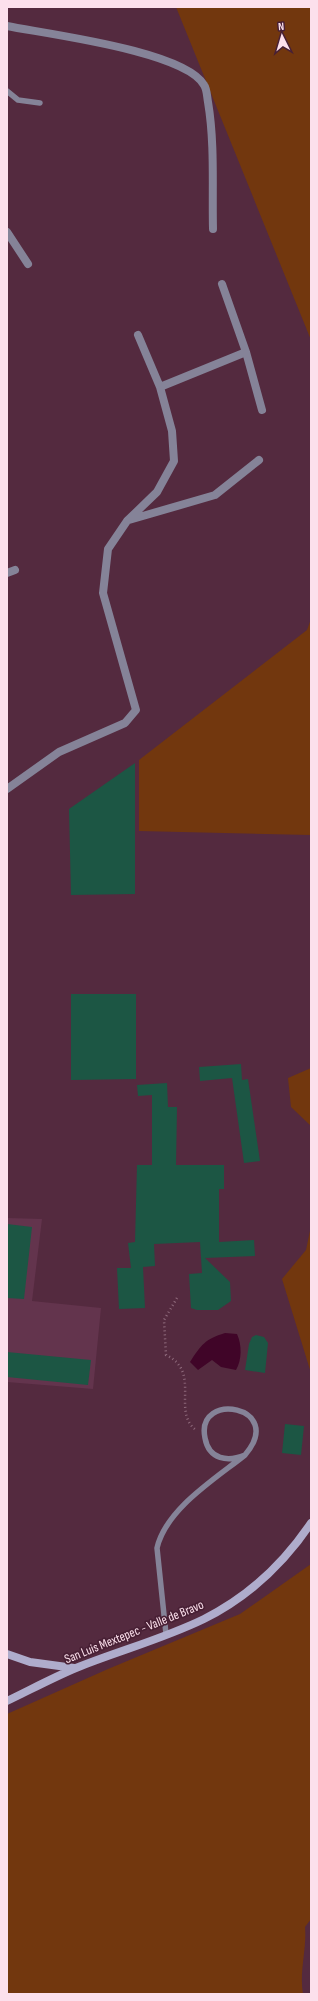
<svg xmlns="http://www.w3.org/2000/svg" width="318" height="2001" viewBox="0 0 318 2001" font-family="'Sofia Sans Condensed',sans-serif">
<rect width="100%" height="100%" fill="#542a3f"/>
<path fill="#63344d" d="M7,1218L42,1219L32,1301L101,1308L93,1389L7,1382Z"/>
<path fill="#72370e" d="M176,7H311V340Z
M311,619V835L139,831V760L307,630Z
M311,1068V1126L291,1107L288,1078Z
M311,1226V1373L282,1279L306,1250Z
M311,1564V1919L305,1927C307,1949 299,1972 303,1994H7V1714L108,1669L240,1614Z"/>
<path fill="#400528" d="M225,1333L237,1334C242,1345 242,1360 236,1370L221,1367L212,1360L198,1370L190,1362C201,1345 205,1339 225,1333Z"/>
<path fill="#1c5644" d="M135,763V894L71,895L69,809Z
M71,994H136V1079L71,1080Z
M241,1064L242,1080L248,1079L260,1161L244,1163L232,1078L200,1081L199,1067Z
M167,1083L168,1107H177L176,1165H224V1189H219V1242L254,1240L255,1256L205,1258L230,1282L231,1301L218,1310H197L191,1308L189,1274L202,1273L200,1242L154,1244L155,1266L143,1267L145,1308L119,1309L117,1268H131L128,1243L135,1242L137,1165H152V1095L138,1096L137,1085Z
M7,1224L32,1227L24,1299L7,1298Z
M256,1335L264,1337L268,1343L265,1373L245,1370L249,1344L252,1337Z
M7,1352L91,1360L88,1385L7,1377Z
M285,1424L304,1426L301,1455L282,1453Z"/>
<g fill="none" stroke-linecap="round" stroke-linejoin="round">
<path stroke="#8f6a7c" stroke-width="2.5" stroke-dasharray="1 3" stroke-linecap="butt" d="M177,1298L164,1320L166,1355C202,1372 171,1411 196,1430"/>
<path stroke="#858398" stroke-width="5.5" d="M7,91L18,100L40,103
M166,1634L157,1548C166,1509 215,1479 245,1455C287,1406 195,1390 205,1438C209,1460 228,1462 245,1455"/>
<path stroke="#858398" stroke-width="8" d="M7,26C47,34 185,51 204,85C207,89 207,97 208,102C215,144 212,187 213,229
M7,232L28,264
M222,284L246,352L262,410
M160,387L246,352
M129,520L215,495L259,460
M7,573L15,570
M7,789L59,752L125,723L136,710L103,593L108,549L127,521L157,492L174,461L172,431L160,387L138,335"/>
<path stroke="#afaccc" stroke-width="8" d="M7,1654L30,1662L74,1668
M7,1701C30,1690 52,1678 76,1668C118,1651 163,1639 204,1619C248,1597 284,1563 311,1523"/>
</g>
<g text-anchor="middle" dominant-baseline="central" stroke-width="3.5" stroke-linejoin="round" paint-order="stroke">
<g font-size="13" fill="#fce0ec" stroke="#482035">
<text transform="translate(134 1632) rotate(-22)">San Luis Mextepec - Valle de Bravo</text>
</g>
</g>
<rect width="318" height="2001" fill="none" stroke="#fce0ec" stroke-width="16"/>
<g transform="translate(282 36) rotate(355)" stroke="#482035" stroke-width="3" paint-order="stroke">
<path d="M0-3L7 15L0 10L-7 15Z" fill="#fce0ec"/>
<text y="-6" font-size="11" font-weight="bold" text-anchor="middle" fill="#fce0ec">N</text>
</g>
</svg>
